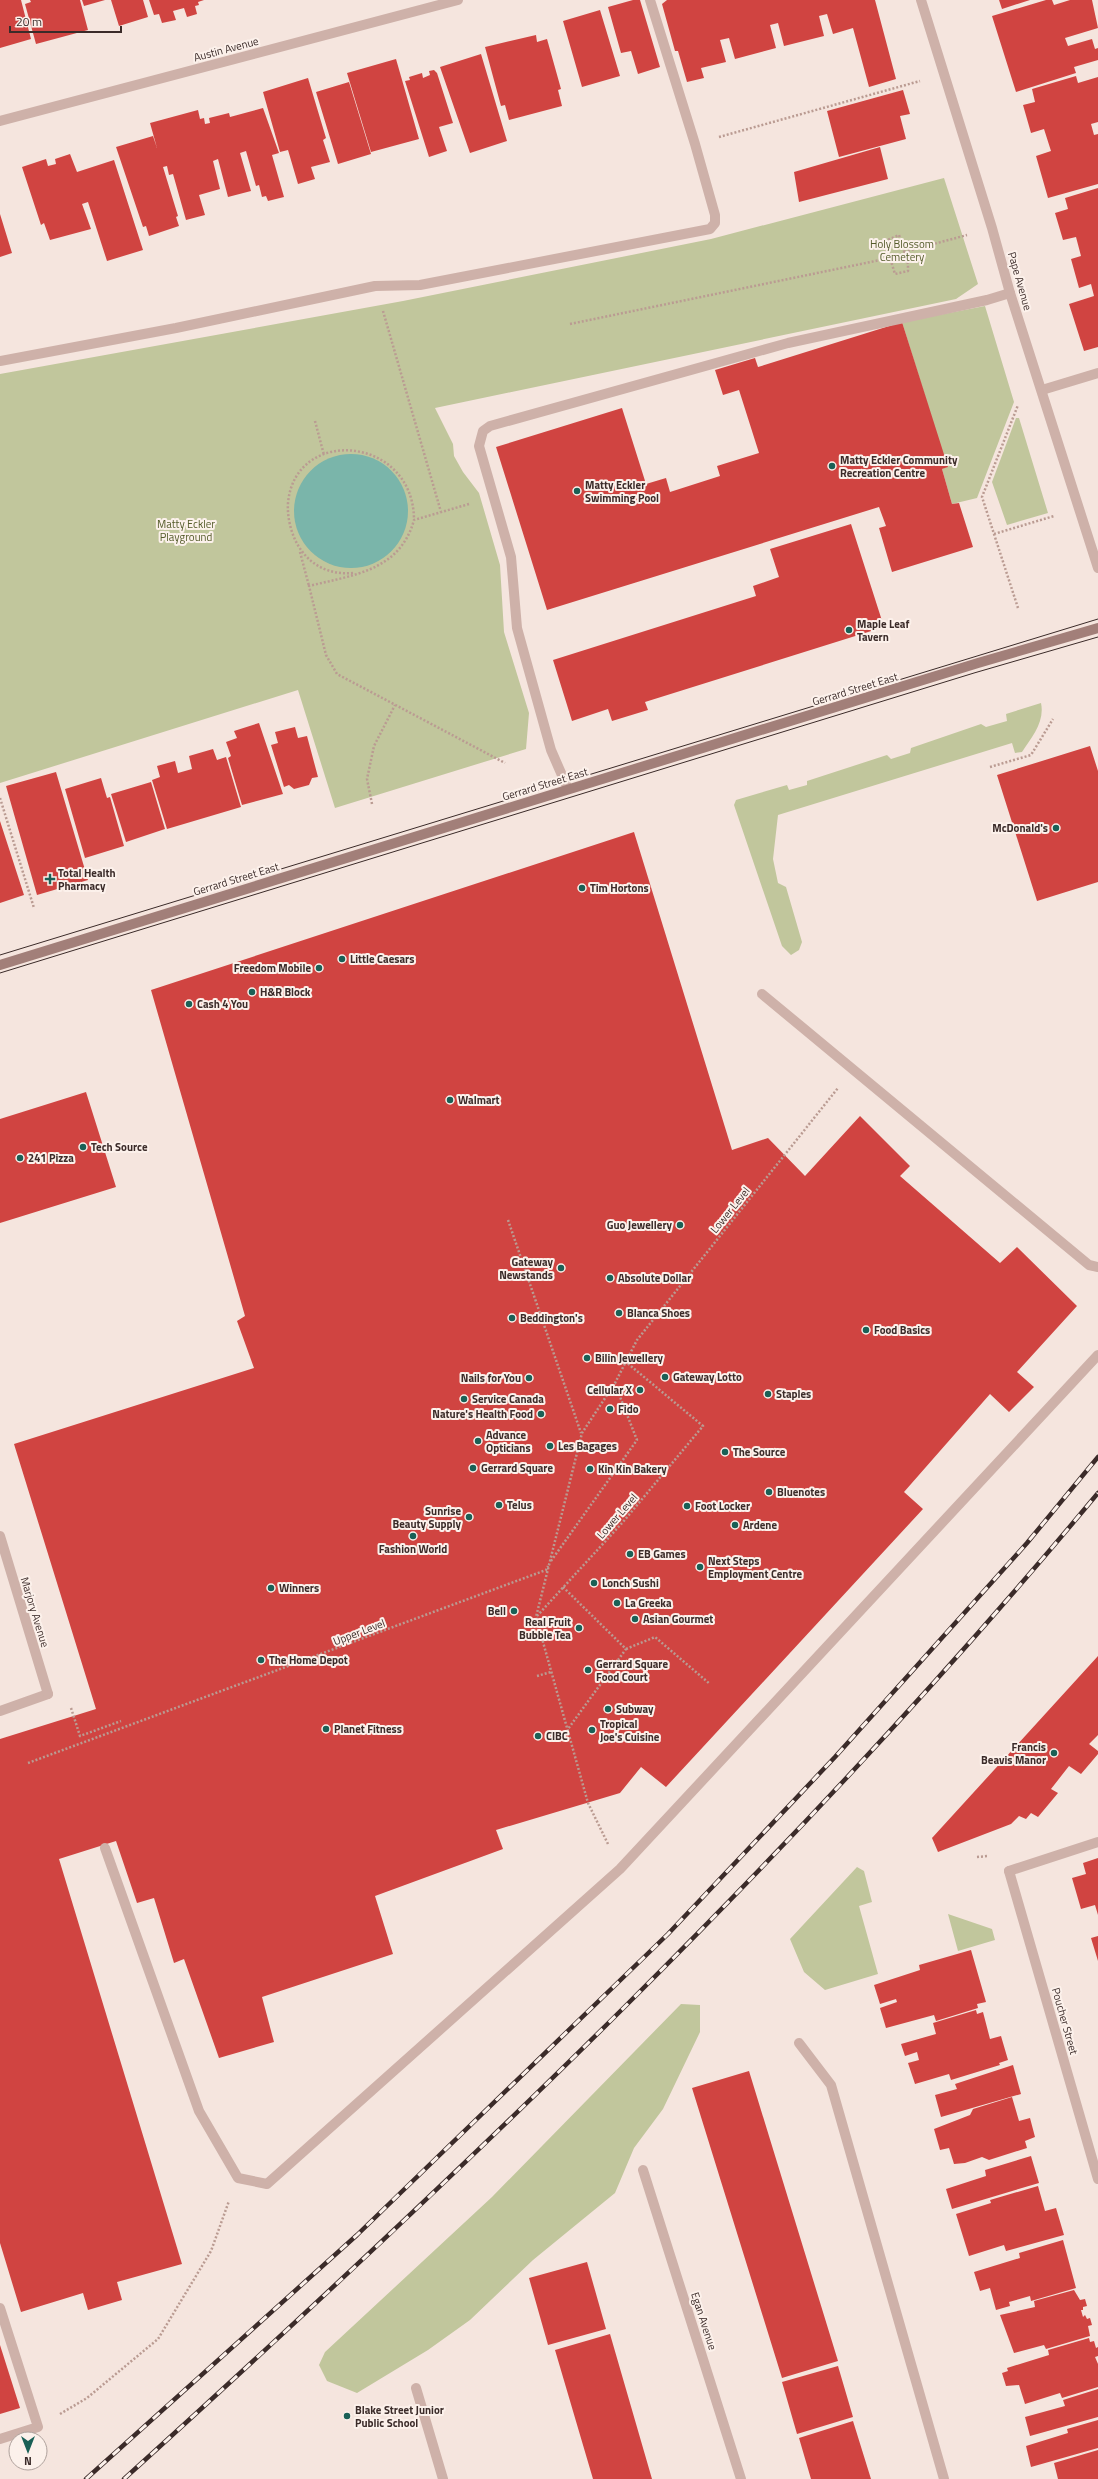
<svg xmlns="http://www.w3.org/2000/svg" width="1098" height="2479" viewBox="0 0 1098 2479" font-family="'Titillium Web',sans-serif">
<rect width="100%" height="100%" fill="#f5e5de"/>
<path fill="#c1c69c" d="M944,178L978,284L956,299L435,408L453,444L454,456L463,472L479,493L500,565L504,632L529,713L526,749L335,808L298,690L0,783V374L403,301L711,239Z
M985,306L1014,402L977,498L952,504L942,469L947,467L902,322Z
M1016,418H1019L1048,513L1007,525L992,482Z
M1041,703C1045,722 1032,737 1022,752L1015,753L1012,743L778,815L773,859L778,883L786,887L802,942L799,950L791,955L782,946L734,805L736,800L787,785L789,790L807,785V781L887,755L891,759L910,753L911,748L981,724L986,727L1007,721L1006,714Z
M857,1867L864,1871L872,1902L859,1906L878,1974L825,1990L804,1972L790,1939Z
M948,1914L992,1929L995,1940L958,1951Z
M681,2004L700,2005V2032L663,2109L634,2148L615,2193L533,2260L470,2320L428,2350L357,2393L327,2381L319,2365L325,2352L492,2197Z"/>
<path fill="#7ab5aa" d="M294 511a57 57 0 1 1 114 0a57 57 0 1 1-114 0Z"/>
<path fill="#d04441" d="M0,0H21L31,39L0,48Z
M30,0H80L88,30L36,44L25,4L31,2Z
M82,0H105L84,6Z
M111,0H143L148,17L119,26Z
M149,0H204L198,2L199,5L195,6L197,14L187,17L184,8L173,11L176,20L162,23L159,14L154,15Z
M633,0H640L660,67L638,74L631,51L621,53L608,7Z
M667,0H875L896,79L869,87L853,28L833,34L827,14L819,16L824,36L784,46L778,23L770,25L776,48L735,59L729,38L720,40L726,62L701,68L704,78L687,82L678,51H675L662,4Z
M999,0H1030L1002,9Z
M1046,0H1052L1054,5L1070,0H1092L1098,28L1065,38L1068,46L1092,39L1095,49L1098,48V60L1074,67L1076,73L1016,92L992,16Z
M600,10L620,76L582,87L563,21Z
M536,35L537,42L547,39L561,89L558,90L562,106L509,120L505,105L501,106L485,47Z
M481,54L507,141L470,153L440,67Z
M396,59L419,139L371,152L347,73Z
M434,70L437,73L453,123L439,127L447,151L429,157L405,81L410,80L409,77L422,73L423,78L430,75L429,71Z
M1076,76L1078,83L1098,77V122L1091,124L1094,135L1098,134V184L1048,198L1036,156L1051,151L1044,129L1031,133L1023,105L1035,102L1032,89Z
M308,78L326,138L323,140L330,162L311,167L315,179L298,184L288,150L280,152L263,92Z
M349,82L371,154L338,164L316,92Z
M903,90L910,114L900,116L906,139L839,157L827,111Z
M263,108L279,153L272,155L284,197L268,201L266,196L262,197L259,185L256,186L246,151L240,153L251,191L228,197L218,159L213,161L220,189L199,195L205,215L186,220L173,174L169,175L167,166L163,167L178,216L176,217L179,226L149,236L146,226L143,227L116,147L153,136L157,148L150,123L198,110L200,119L204,118L205,124L210,123L209,118L229,113L230,117Z
M880,147L888,179L799,202L794,172Z
M70,154L77,172L114,160L143,250L107,261L88,202L82,204L91,229L50,240L44,223L41,225L22,167L46,159L48,166L56,164L55,159Z
M1098,188V347L1084,351L1069,304L1094,296L1091,284L1079,288L1071,259L1081,256L1076,237L1063,240L1055,213L1068,209L1065,198Z
M0,214L12,253L0,257Z
M902,322L948,467L942,469L952,504L959,503L973,547L892,572L879,528L886,526L879,507L547,610L496,447L622,408L646,484L666,478L670,492L720,476L717,466L759,453L739,390L723,395L715,370L755,358L758,367Z
M851,524L884,627L645,702L648,710L612,721L608,709L572,721L553,660L756,596L753,586L779,577L770,549Z
M259,723L283,794L242,805L228,758L231,756L226,742L237,738L234,731Z
M295,727L298,738L307,736L318,777L312,778L309,785L294,789L289,785L284,787L271,745L278,743L275,732Z
M1090,746L1098,771V882L1037,901L997,775Z
M213,749L217,760L226,757L241,807L167,829L152,780L160,777L157,766L175,761L178,773L192,769L189,756Z
M56,772L88,880L37,895L6,786Z
M101,778L107,798L110,797L124,846L85,858L65,789Z
M151,782L165,829L126,842L111,794Z
M0,821L24,895L0,903Z
M634,832L732,1150L768,1138L805,1176L860,1116L910,1166L900,1176L1000,1263L1017,1247L1077,1306L1017,1372L1034,1387L1009,1412L990,1394L904,1492L923,1509L666,1787L641,1767L620,1793L496,1830L503,1849L375,1896L393,1954L262,1997L274,2042L219,2058L184,1959L174,1963L154,1898L137,1903L116,1841L59,1859L182,2264L117,2282L122,2300L88,2310L83,2293L21,2312L0,2243V1739L96,1709L14,1444L254,1368L237,1321L245,1316L151,990Z
M86,1092L116,1187L0,1223V1119Z
M1098,1656V1735L1089,1744L1098,1751V1754L1081,1774L1069,1766L1051,1789L1058,1793L1038,1817L1031,1813L1026,1819L1019,1816L1011,1824L938,1852L932,1838Z
M1098,1858V1915L1095,1905L1081,1909L1072,1878L1086,1874L1083,1863Z
M1098,1936V1961L1091,1938Z
M971,1950L986,2002L977,2004L978,2008L936,2021L934,2015L886,2028L880,2008L897,2002L896,1999L880,2004L874,1985L920,1970L919,1965Z
M976,2010L977,2014L983,2012L990,2039L1001,2036L1008,2060L999,2063L1000,2065L951,2080L949,2074L915,2084L908,2063L919,2060L917,2052L905,2056L901,2044L936,2034L933,2023Z
M1013,2065L1021,2094L941,2117L935,2095L957,2089L955,2084Z
M749,2071L838,2361L782,2378L692,2088Z
M1012,2097L1019,2121L1030,2118L1035,2137L1025,2141L1027,2148L989,2160L982,2157L965,2163L954,2164L949,2148L940,2150L934,2129L970,2115L973,2109Z
M1031,2156L1039,2183L952,2209L946,2189L986,2176L985,2170Z
M1038,2186L1045,2211L1056,2208L1064,2235L1006,2251L1004,2245L969,2256L956,2214L991,2203L990,2200Z
M1063,2240L1076,2288L1031,2301L1030,2296L1009,2302L1010,2306L996,2310L990,2288L980,2291L974,2272L1020,2258L1019,2253Z
M587,2262L606,2329L548,2345L529,2278Z
M1074,2290L1080,2300L1085,2299L1087,2306L1083,2307V2310H1081L1083,2317L1085,2315L1087,2319L1090,2318L1092,2325L1088,2326L1090,2336L1046,2349L1044,2345L1014,2353L1000,2315L1035,2307L1034,2301Z
M610,2334L652,2479H593L555,2350Z
M1089,2338L1090,2342L1094,2341L1096,2348L1098,2347V2356L1095,2357L1098,2364V2387L1062,2398L1060,2393L1025,2404L1019,2385L1006,2386L1002,2373L1008,2371L1007,2368L1049,2355L1048,2350Z
M0,2345L20,2408L0,2414Z
M838,2366L853,2417L797,2434L782,2382Z
M1098,2389V2417L1030,2436L1025,2417L1065,2406L1063,2400Z
M1098,2420V2448L1031,2467L1026,2446L1068,2433L1067,2429Z
M853,2421L871,2479H811L799,2438Z
M1098,2450V2479H1058L1054,2463Z"/>
<g fill="none" stroke-linecap="round" stroke-linejoin="round">
<path stroke="#ba9b92" stroke-width="2.5" stroke-dasharray="2 2" stroke-linecap="butt" d="M719,137L920,81
M904,252L967,235
M383,311L441,512
M570,324L890,258L895,274L908,271V264L899,235L883,242L890,258
M315,421L324,455
M469,504L414,520C400,571 353,575 309,586L326,655L337,674L505,763
M994,534L1054,516
M300,552L309,586
M353,573C330,575 311,566 299,547C291,534 287,517 288,503C295,425 414,436 414,520
M1018,608L982,497L1018,405
M990,767L1031,755L1053,719
M0,798L34,908
M372,804L367,779L374,746L395,705
M508,1220L581,1433
M551,1561L637,1440L615,1384
M563,1587L626,1649L568,1729
M537,1616L623,1522L703,1426L626,1362
M626,1649L655,1637L710,1684
M537,1676L551,1672
M71,1708L80,1736L121,1721
M28,1763L546,1570L548,1566
M608,1844L588,1803L536,1617L582,1433L615,1383L637,1340L838,1088
M977,1857L988,1856
M60,2414L87,2398L158,2339L211,2251L229,2201"/>
<path stroke="#ceb1a9" stroke-width="10" d="M0,361L176,328L375,286L420,285L710,229L715,223V215L695,144L650,0
M1042,390L1098,373
M568,789L551,750L517,628L511,557L479,446L483,431L490,426L788,343L987,300L1010,293
M762,994L1089,1265L1098,1267
M0,1711L48,1694
M105,1848L199,2111L238,2178L267,2184L620,1869L1098,1355
M1009,1871L1098,1842
M799,2043L831,2085L944,2479
M0,2308L38,2427L0,2439"/>
<path stroke="#ceb1a9" stroke-width="10" d="M921,0L992,228L1010,293L1098,568
M0,121L458,0
M0,1536L48,1694
M1009,1871L1098,2179
M643,2170L741,2479
M416,2388L443,2479"/>
<path stroke="#a27f79" stroke-width="10" d="M0,965L978,663L1098,628"/>
<path stroke="#3b2b29" stroke-width="1" d="M0,955L1098,619
M0,973L974,673L1098,637"/>
<defs>
<path id="rail" d="M86,2479L357,2235L668,1934L835,1757L1027,1543L1098,1457
M124,2479C466,2169 802,1849 1098,1493"/>
</defs>
<use href="#rail" stroke="#3b2b29" stroke-width="4.5"/>
<use href="#rail" stroke="#fcf1eb" stroke-width="3" stroke-dasharray="9" stroke-linecap="butt"/>
</g>
<g fill="#1a6056" stroke="#fcf1eb" stroke-width="1.5">
<circle cx="832" cy="466" r="4"/>
<circle cx="577" cy="491" r="4"/>
<circle cx="849" cy="630" r="4"/>
<circle cx="1056" cy="828" r="4"/>
<path d="M48 873h4v4h4v4h-4v4h-4v-4h-4v-4h4z"/>
<circle cx="582" cy="888" r="4"/>
<circle cx="342" cy="959" r="4"/>
<circle cx="319" cy="968" r="4"/>
<circle cx="252" cy="992" r="4"/>
<circle cx="189" cy="1004" r="4"/>
<circle cx="450" cy="1100" r="4"/>
<circle cx="83" cy="1147" r="4"/>
<circle cx="20" cy="1158" r="4"/>
<circle cx="680" cy="1225" r="4"/>
<circle cx="561" cy="1268" r="4"/>
<circle cx="610" cy="1278" r="4"/>
<circle cx="619" cy="1313" r="4"/>
<circle cx="512" cy="1318" r="4"/>
<circle cx="866" cy="1330" r="4"/>
<circle cx="587" cy="1358" r="4"/>
<circle cx="665" cy="1377" r="4"/>
<circle cx="529" cy="1378" r="4"/>
<circle cx="640" cy="1390" r="4"/>
<circle cx="768" cy="1394" r="4"/>
<circle cx="464" cy="1399" r="4"/>
<circle cx="610" cy="1409" r="4"/>
<circle cx="541" cy="1414" r="4"/>
<circle cx="478" cy="1441" r="4"/>
<circle cx="550" cy="1446" r="4"/>
<circle cx="725" cy="1452" r="4"/>
<circle cx="473" cy="1468" r="4"/>
<circle cx="590" cy="1469" r="4"/>
<circle cx="769" cy="1492" r="4"/>
<circle cx="499" cy="1505" r="4"/>
<circle cx="687" cy="1506" r="4"/>
<circle cx="469" cy="1517" r="4"/>
<circle cx="735" cy="1525" r="4"/>
<circle cx="413" cy="1536" r="4"/>
<circle cx="630" cy="1554" r="4"/>
<circle cx="700" cy="1567" r="4"/>
<circle cx="594" cy="1583" r="4"/>
<circle cx="271" cy="1588" r="4"/>
<circle cx="617" cy="1603" r="4"/>
<circle cx="514" cy="1611" r="4"/>
<circle cx="635" cy="1619" r="4"/>
<circle cx="579" cy="1628" r="4"/>
<circle cx="261" cy="1660" r="4"/>
<circle cx="588" cy="1670" r="4"/>
<circle cx="608" cy="1709" r="4"/>
<circle cx="326" cy="1729" r="4"/>
<circle cx="592" cy="1730" r="4"/>
<circle cx="538" cy="1736" r="4"/>
<circle cx="1054" cy="1753" r="4"/>
<circle cx="347" cy="2416" r="4"/>
</g>
<g text-anchor="middle" dominant-baseline="central" stroke-width="4" stroke-linejoin="round" paint-order="stroke">
<g font-size="11" fill="#3b2b29" stroke="#fcf1eb">
<text transform="translate(226 49) rotate(-15)">Austin Avenue</text>
<text transform="translate(1020 281) rotate(74)">Pape Avenue</text>
<text transform="translate(855 689) rotate(-17)">Gerrard Street East</text>
<text transform="translate(545 784) rotate(-17)">Gerrard Street East</text>
<text transform="translate(236 879) rotate(-17)">Gerrard Street East</text>
<text transform="translate(730 1210) rotate(-51)">Lower Level</text>
<text transform="translate(617 1516) rotate(-49)">Lower Level</text>
<text transform="translate(35 1612) rotate(73)">Marjory Avenue</text>
<text transform="translate(359 1632) rotate(-21)">Upper Level</text>
<text transform="translate(1065 2021) rotate(74)">Poucher Street</text>
<text transform="translate(704 2321) rotate(72)">Egan Avenue</text>
</g>
<g font-size="11" fill="#545b2a" stroke="#fcf1eb">
<text x="902" y="244">Holy Blossom<tspan x="902" dy="13">Cemetery</tspan></text>
<text x="186" y="524">Matty Eckler<tspan x="186" dy="13">Playground</tspan></text>
</g>
<g font-size="11" font-weight="bold" fill="#3b2b29" stroke="#fcf1eb" text-anchor="start">
<text x="840" y="460">Matty Eckler Community<tspan x="840" dy="13">Recreation Centre</tspan></text>
<text x="585" y="485">Matty Eckler<tspan x="585" dy="13">Swimming Pool</tspan></text>
<text x="857" y="624">Maple Leaf<tspan x="857" dy="13">Tavern</tspan></text>
<text x="1048" y="828" text-anchor="end">McDonald's</text>
<text x="58" y="873">Total Health<tspan x="58" dy="13">Pharmacy</tspan></text>
<text x="590" y="888">Tim Hortons</text>
<text x="350" y="959">Little Caesars</text>
<text x="311" y="968" text-anchor="end">Freedom Mobile</text>
<text x="260" y="992">H&amp;R Block</text>
<text x="197" y="1004">Cash 4 You</text>
<text x="458" y="1100">Walmart</text>
<text x="91" y="1147">Tech Source</text>
<text x="28" y="1158">241 Pizza</text>
<text x="672" y="1225" text-anchor="end">Guo Jewellery</text>
<text x="553" y="1262" text-anchor="end">Gateway<tspan x="553" dy="13">Newstands</tspan></text>
<text x="618" y="1278">Absolute Dollar</text>
<text x="627" y="1313">Blanca Shoes</text>
<text x="520" y="1318">Beddington's</text>
<text x="874" y="1330">Food Basics</text>
<text x="595" y="1358">Bilin Jewellery</text>
<text x="673" y="1377">Gateway Lotto</text>
<text x="521" y="1378" text-anchor="end">Nails for You</text>
<text x="632" y="1390" text-anchor="end">Cellular X</text>
<text x="776" y="1394">Staples</text>
<text x="472" y="1399">Service Canada</text>
<text x="618" y="1409">Fido</text>
<text x="533" y="1414" text-anchor="end">Nature's Health Food</text>
<text x="486" y="1435">Advance<tspan x="486" dy="13">Opticians</tspan></text>
<text x="558" y="1446">Les Bagages</text>
<text x="733" y="1452">The Source</text>
<text x="481" y="1468">Gerrard Square</text>
<text x="598" y="1469">Kin Kin Bakery</text>
<text x="777" y="1492">Bluenotes</text>
<text x="507" y="1505">Telus</text>
<text x="695" y="1506">Foot Locker</text>
<text x="461" y="1511" text-anchor="end">Sunrise<tspan x="461" dy="13">Beauty Supply</tspan></text>
<text x="743" y="1525">Ardene</text>
<text x="413" y="1549" text-anchor="middle">Fashion World</text>
<text x="638" y="1554">EB Games</text>
<text x="708" y="1561">Next Steps<tspan x="708" dy="13">Employment Centre</tspan></text>
<text x="602" y="1583">Lonch Sushi</text>
<text x="279" y="1588">Winners</text>
<text x="625" y="1603">La Greeka</text>
<text x="506" y="1611" text-anchor="end">Bell</text>
<text x="643" y="1619">Asian Gourmet</text>
<text x="571" y="1622" text-anchor="end">Real Fruit<tspan x="571" dy="13">Bubble Tea</tspan></text>
<text x="269" y="1660">The Home Depot</text>
<text x="596" y="1664">Gerrard Square<tspan x="596" dy="13">Food Court</tspan></text>
<text x="616" y="1709">Subway</text>
<text x="600" y="1724">Tropical<tspan x="600" dy="13">Joe's Cuisine</tspan></text>
<text x="334" y="1729">Planet Fitness</text>
<text x="546" y="1736">CIBC</text>
<text x="1046" y="1747" text-anchor="end">Francis<tspan x="1046" dy="13">Beavis Manor</tspan></text>
<text x="355" y="2410">Blake Street Junior<tspan x="355" dy="13">Public School</tspan></text>
</g>
</g>
<g transform="translate(28 2451) rotate(180)"><circle r="19" fill="#fcf1eb" stroke="#afa29d"/>
<path d="M0-3L7 15L0 10L-7 15Z" fill="#1a6056"/>
<text y="-6" font-size="11" font-weight="bold" text-anchor="middle" fill="#3b2b29">N</text>
</g>
<path d="M10 26v6h111v-6" fill="none" stroke="#3b2b29" stroke-width="2"/>
<text x="16" y="26" font-size="12" fill="#3b2b29" stroke="#fcf1eb" stroke-width="3" paint-order="stroke">20 m</text>
</svg>
